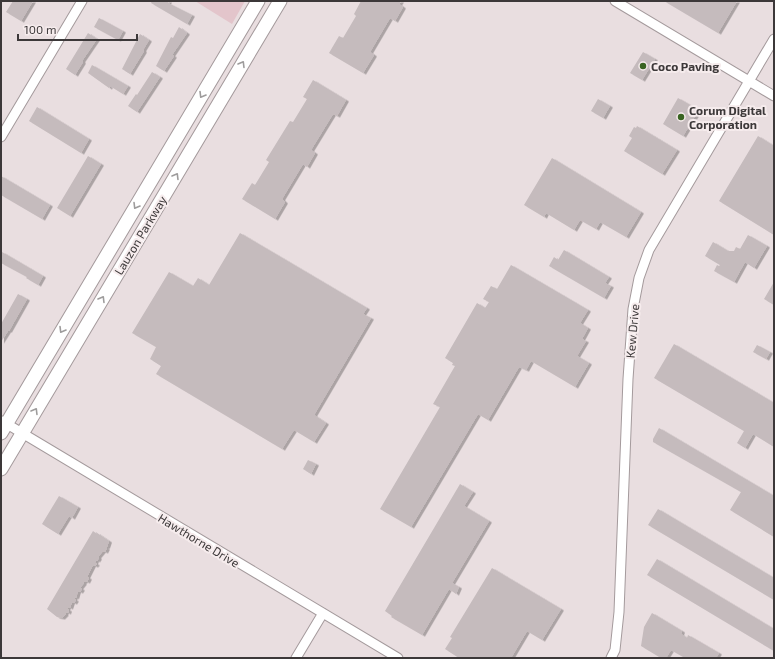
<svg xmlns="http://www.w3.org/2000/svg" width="775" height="659" viewBox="0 0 775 659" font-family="'Exo 2',sans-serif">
<defs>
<filter id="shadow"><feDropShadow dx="3" dy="1.5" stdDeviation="0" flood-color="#0004"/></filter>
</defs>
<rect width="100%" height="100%" fill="#e9dee0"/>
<path fill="#e3c5cb" d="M195,1H245L232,24Z"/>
<path fill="#c5bbbd" filter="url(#shadow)" d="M13,1H33L21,21L6,12Z
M152,1H169L168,3L192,15L187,24L151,3Z
M361,1H401L399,4L403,7L395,21L390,18L370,52L374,55L363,73L329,53L339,36L343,38L356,16L354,14Z
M664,1H737L718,33Z
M99,18L123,31L118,40L94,27Z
M179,27L187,33L172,55L174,56L164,71L156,66L171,37L173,38Z
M88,33L97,39L82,61L83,62L75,75L66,69Z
M140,34L149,40L143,50L144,51L130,74L122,69Z
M643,52L655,59L642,80L630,73Z
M92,65L128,86L123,94L110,86L109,88L88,73Z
M152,72L160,77L137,112L128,106L136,94L137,95Z
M313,80L346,100L337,116L333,114L311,150L315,153L307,167L303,164L282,199L285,202L275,219L242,199L252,183L255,185L269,162L266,160L290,121L293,122L307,99L303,97Z
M678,98L699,110L683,136L663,124Z
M598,99L610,106L603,118L591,111Z
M37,107L89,139L81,153L29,121Z
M637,126L677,150L662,174L624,151L632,138L629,136L634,127L636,128Z
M758,136L774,146V235L719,201Z
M88,156L101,164L70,216L57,208Z
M552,158L641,212L626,237L600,222L596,229L580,220L574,230L546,213L544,217L524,205Z
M1,176L50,205L42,219L1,195Z
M240,233L367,308L363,314L371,318L314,415L326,423L314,442L294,430L282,449L156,374L161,366L150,359L156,347L132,333L169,272L193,286L198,278L209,285Z
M748,235L767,246L754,268L745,262L734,282L714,271L717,265L719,266L720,265L705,256L713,242L728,251H734L736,247L740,249Z
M564,250L609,277L605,283L611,286L604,298L549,266L554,257L558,260Z
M2,252L43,276L38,285L26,278L27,277L1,263Z
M511,265L588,310L580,323L588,328L582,339L586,341L577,356L589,363L575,387L531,361L526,370L519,367L488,420L478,414L411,527L380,509L440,407L433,404L455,366L452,365L453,363L445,358L477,303L485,308L489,302L483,299L491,286L497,289Z
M774,282V305L764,299Z
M18,294L27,299L9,331H8L1,342V324Z
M674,344L774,403V447L753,434L745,448L737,443L744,431L654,378Z
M757,345L770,352L766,359L753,352Z
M659,428L774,496V537L730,510L741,492L653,442V439Z
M308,460L316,464L311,474L303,469Z
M460,484L473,492L464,506L489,521L452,583L459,587L456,594L449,589L422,635L391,617L392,616L385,611Z
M59,496L78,507L72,518L69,516L58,534L42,524Z
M658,509L774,578V600L648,525Z
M93,531L97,534V533L109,541L107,547H105L107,548L105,552L103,551L98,557L99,558L97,561L96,560L95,563L97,564L95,566L93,565L87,577L89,578L87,582L85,581L83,583H84L80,588L82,589L80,592L78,591L76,598L75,597L74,599L76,600L74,603L72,602L70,608L68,607L67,609L69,610L68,613L66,612L65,614H66L62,618L57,617L47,609Z
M657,559L774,629V651L647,575Z
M492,568L561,609L542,640L527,631L511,658H459L445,649L452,638L450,637Z
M652,613L682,631L681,634L687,638L688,635L719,653L716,658H685L671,650L666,658H661L641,646L644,627Z"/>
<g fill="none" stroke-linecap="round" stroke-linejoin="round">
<defs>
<path id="street" d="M615,1L774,96
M1,137L82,1
M2,421L398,658
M296,658L323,613
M611,658L615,650L619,612L628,379L633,309L639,278L649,250L774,39"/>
<path id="secondary" d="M1,433L258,1
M1,469L280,1"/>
</defs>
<use href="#street" stroke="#a49a9c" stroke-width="11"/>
<use href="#secondary" stroke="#a49a9c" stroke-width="15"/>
<use href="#street" stroke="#fff" stroke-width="9"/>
<use href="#secondary" stroke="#fff" stroke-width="13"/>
</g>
<defs><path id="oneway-chevron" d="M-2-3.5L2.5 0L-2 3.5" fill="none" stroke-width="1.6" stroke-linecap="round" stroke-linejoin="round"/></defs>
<g stroke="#9e9c9c">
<use href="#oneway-chevron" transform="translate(242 64) rotate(-59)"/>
<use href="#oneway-chevron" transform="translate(202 95) rotate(121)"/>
<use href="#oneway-chevron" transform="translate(176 176) rotate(-59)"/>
<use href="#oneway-chevron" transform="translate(136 206) rotate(121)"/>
<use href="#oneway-chevron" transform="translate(102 299) rotate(-59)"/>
<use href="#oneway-chevron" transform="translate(62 330) rotate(121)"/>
<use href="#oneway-chevron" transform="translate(35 411) rotate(-59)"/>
</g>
<g fill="#386421" stroke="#f6eced" stroke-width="1.5">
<circle cx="643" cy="66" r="4"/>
<circle cx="681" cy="117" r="4"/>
</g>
<g text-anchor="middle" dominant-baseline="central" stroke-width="4" stroke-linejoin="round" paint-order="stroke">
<g font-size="12" font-weight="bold" fill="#3c3839" stroke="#f6eced" text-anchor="start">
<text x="651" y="66">Coco Paving</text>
<text x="689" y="110">Corum Digital<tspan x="689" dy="14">Corporation</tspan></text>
</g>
<g font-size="12" fill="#3c3839" stroke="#f6eced">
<text transform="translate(140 235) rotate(-59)">Lauzon Parkway</text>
<text transform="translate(632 331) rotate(-85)">Kew Drive</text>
<text transform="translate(199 540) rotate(31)">Hawthorne Drive</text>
</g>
</g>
<rect width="775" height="659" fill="none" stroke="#3c3839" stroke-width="4"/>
<path d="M18 34v6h119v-6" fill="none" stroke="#3c3839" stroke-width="2"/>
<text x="24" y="34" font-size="12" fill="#3c3839" stroke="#f6eced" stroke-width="3" paint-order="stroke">100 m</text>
</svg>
